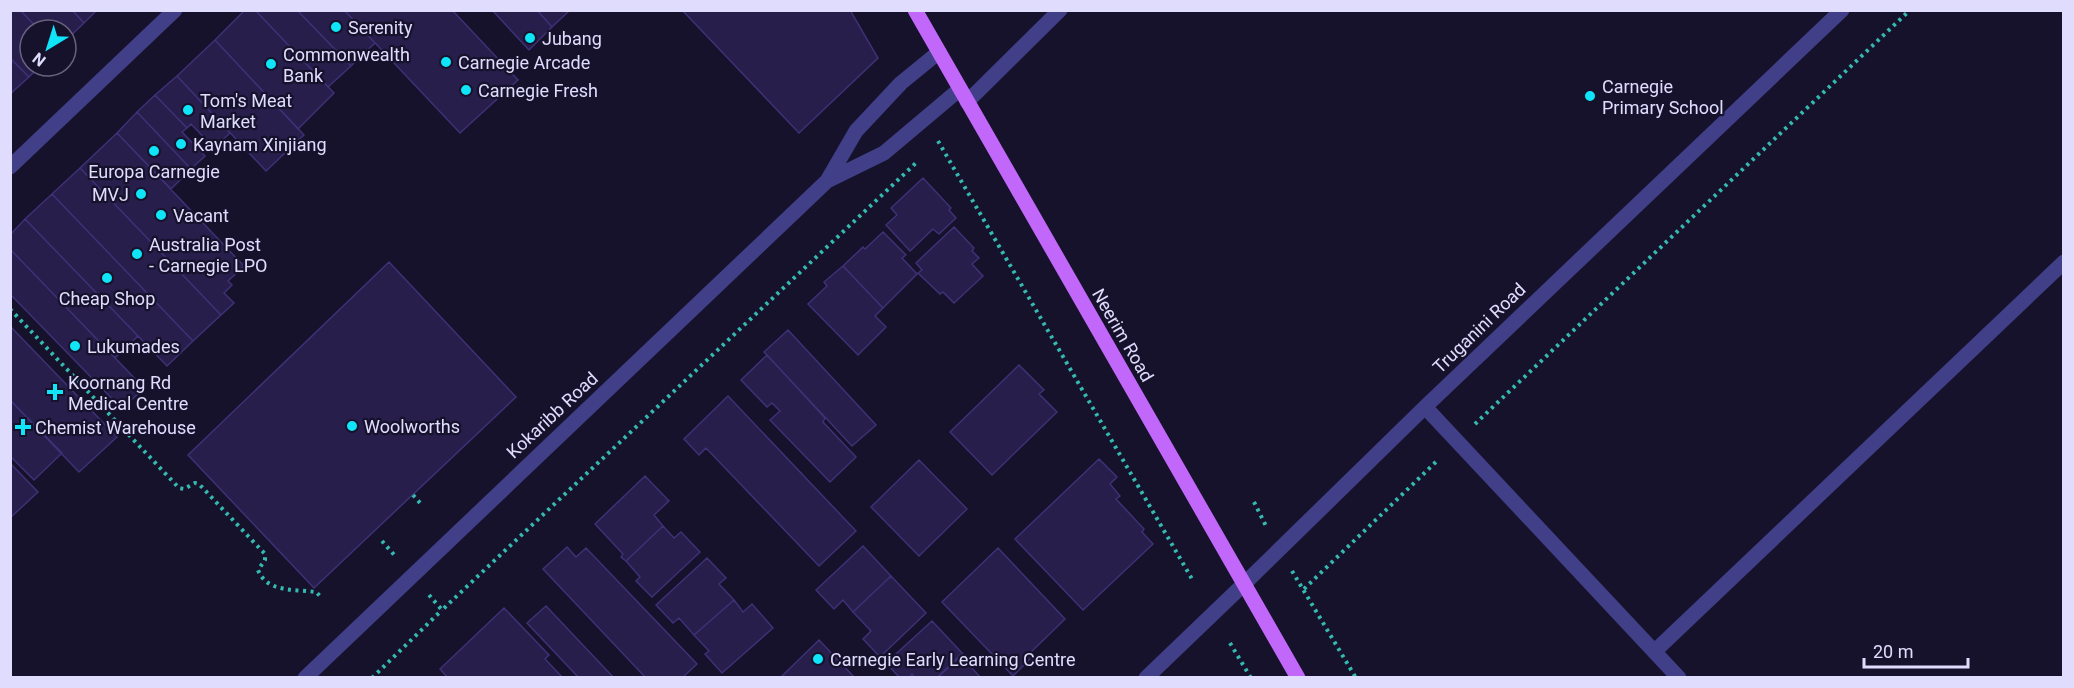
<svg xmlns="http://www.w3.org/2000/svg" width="2074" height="688" viewBox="0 0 2074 688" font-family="Roboto,sans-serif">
<rect width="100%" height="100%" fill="#16122b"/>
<path fill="#271e4b" stroke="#3e3176" stroke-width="1.5" d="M10,10H20L39,30H30V66H40L29,77L10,58Z
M20,10H72L84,23L66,40V30H39Z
M72,10H97L84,23Z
M245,10H255L334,93L298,129L215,40Z
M255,10H297L351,66L328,87Z
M297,10H344L375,43L351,66Z
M344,10H452L518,80L460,133Z
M492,10H537L552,27L529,50Z
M537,10H570L552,27Z
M682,10H850L878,58L799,133Z
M215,40L304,135L266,171L177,76Z
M10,58L29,77L10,94Z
M177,76L230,133L214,148L191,124L187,128L155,95Z
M155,95L187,128L182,132L205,156L191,169L137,112Z
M137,112L191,169L171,189L117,133Z
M117,133L244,266L228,281L232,285L224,293L234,303L221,315L80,168Z
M80,168L221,315L193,341L52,194Z
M923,178L951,208L949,210L956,218L939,234L933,229L910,251L886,225L897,215L891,208Z
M52,194L193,341L167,366L25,219Z
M25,219L138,336L115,358L10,249V235Z
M954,227L974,248L972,251L979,258L972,264L983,276L954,303L943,292L940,294L918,273L922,270L916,263Z
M883,232L906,255L902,258L917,274L883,308L843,266L863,247L865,249Z
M10,249L144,388L122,409L10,294Z
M389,262L516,397L314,588L188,455Z
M843,266L883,308L875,316L886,327L858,355L808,304L827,286L824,282Z
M10,326L117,437L79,472L10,400Z
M788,330L876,425L852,446L764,352Z
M767,355L825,418L823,422L856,457L830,482L770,420L780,411L772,403L767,407L741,380Z
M1019,365L1044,390L1039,394L1057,412L992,475L950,432Z
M728,396L856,531L819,566L706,448L699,455L684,439Z
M10,400L62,453L34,480L10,456Z
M1099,459L1117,477L1110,484L1120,496L1116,499L1144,529L1142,532L1153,544L1083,610L1015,539Z
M919,460L967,509L919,556L871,507Z
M10,463L38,492L10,518Z
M645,476L669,501L654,515L663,526L626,561L621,557L623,554L595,524Z
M663,526L674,538L681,532L700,552L652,597L636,581L640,577L626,561Z
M863,546L891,576L853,612L843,600L834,609L816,590Z
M567,547L576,557L586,548L697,664L682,678H646L543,569Z
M998,548L1065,619L1029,654L1032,657L1013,676L942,602Z
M707,558L726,578L719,584L734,600L694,635L679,618L673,623L656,605Z
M891,576L926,613L880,657L863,639L871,631L853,612Z
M734,600L743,612L752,604L773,628L722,673L705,654L709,651L694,635Z
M546,606L614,678H579L527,623Z
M504,608L549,655L545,659L563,678H448L440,669Z
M932,621L963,654L937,678H915L912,674L909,678H900L886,663Z
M819,640L855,678H780Z
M960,655L981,678H937Z"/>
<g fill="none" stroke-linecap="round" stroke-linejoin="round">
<path stroke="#35bab0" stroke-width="4" stroke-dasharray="3 4.5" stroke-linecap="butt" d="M938,141L1192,579
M10,309L179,488L184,489L195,483L199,484L265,554V560L258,570C267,593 295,589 316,592L322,598
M1475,424L1910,10
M413,495L421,504
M1254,502L1267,528
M382,541L396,557
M1292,571L1356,678
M1304,589L1439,459
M429,595L442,610L917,162
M1230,643L1251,678
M372,678L442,610"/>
<path stroke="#403f88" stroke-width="15" d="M967,102L1060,10
M10,167L175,10
M827,181L856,131L901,83L939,52
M1425,407L1679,678
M1655,651L2064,262
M305,678L827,181L884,153L960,89
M1146,678L1244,584L1425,407L1842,10"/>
<path stroke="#c167fa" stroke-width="15" d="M915,10L1298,678"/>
</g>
<g fill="#0fe4f8" stroke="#16122b" stroke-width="2">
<circle cx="336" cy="27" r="6"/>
<circle cx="530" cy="38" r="6"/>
<circle cx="446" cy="62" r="6"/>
<circle cx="271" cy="64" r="6"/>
<circle cx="466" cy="90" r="6"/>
<circle cx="1590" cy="96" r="6"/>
<circle cx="188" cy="110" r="6"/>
<circle cx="181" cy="144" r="6"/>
<circle cx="154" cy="151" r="6"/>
<circle cx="141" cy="194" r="6"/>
<circle cx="161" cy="215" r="6"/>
<circle cx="137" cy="254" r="6"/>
<circle cx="107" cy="278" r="6"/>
<circle cx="75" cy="346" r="6"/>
<path d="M52 383h6v6h6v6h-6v6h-6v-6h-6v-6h6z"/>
<circle cx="352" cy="426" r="6"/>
<path d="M20 418h6v6h6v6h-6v6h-6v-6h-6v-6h6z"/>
<circle cx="818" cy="659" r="6"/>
</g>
<g text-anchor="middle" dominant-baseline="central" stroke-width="4.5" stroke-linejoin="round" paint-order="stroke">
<g font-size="18" fill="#e0dcfe" stroke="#16122b" text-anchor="start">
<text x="348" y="27">Serenity</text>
<text x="542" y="38">Jubang</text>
<text x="283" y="54">Commonwealth<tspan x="283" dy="21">Bank</tspan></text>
<text x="458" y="62">Carnegie Arcade</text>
<text x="1602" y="86">Carnegie<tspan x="1602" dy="21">Primary School</tspan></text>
<text x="478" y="90">Carnegie Fresh</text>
<text x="200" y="100">Tom's Meat<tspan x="200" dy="21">Market</tspan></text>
<text x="193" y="144">Kaynam Xinjiang</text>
<text x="154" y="171" text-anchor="middle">Europa Carnegie</text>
<text x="129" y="194" text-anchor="end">MVJ</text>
<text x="173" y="215">Vacant</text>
<text x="149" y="244">Australia Post<tspan x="149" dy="21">- Carnegie LPO</tspan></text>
<text x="107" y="298" text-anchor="middle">Cheap Shop</text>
<text x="87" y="346">Lukumades</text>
<text x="68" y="382">Koornang Rd<tspan x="68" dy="21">Medical Centre</tspan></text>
<text x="364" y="426">Woolworths</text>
<text x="35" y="427">Chemist Warehouse</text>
<text x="830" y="659">Carnegie Early Learning Centre</text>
</g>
<g font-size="18" fill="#e0dcfe" stroke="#16122b">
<text transform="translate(1479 328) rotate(-44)">Truganini Road</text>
<text transform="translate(1123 335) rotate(60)">Neerim Road</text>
<text transform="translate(552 415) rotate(-43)">Kokaribb Road</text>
</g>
</g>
<rect width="2074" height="688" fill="none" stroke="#e0dcfe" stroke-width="24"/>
<g transform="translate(48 48) rotate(218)"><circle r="28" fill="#16122b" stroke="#67637f" stroke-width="1.5"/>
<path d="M0-4.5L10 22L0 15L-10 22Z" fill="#0fe4f8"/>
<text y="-9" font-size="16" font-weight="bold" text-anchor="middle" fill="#e0dcfe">N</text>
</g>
<path d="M1864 658v9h104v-9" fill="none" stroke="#e0dcfe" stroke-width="3"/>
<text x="1873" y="658" font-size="18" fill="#e0dcfe" stroke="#16122b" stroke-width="4.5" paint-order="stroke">20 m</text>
</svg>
